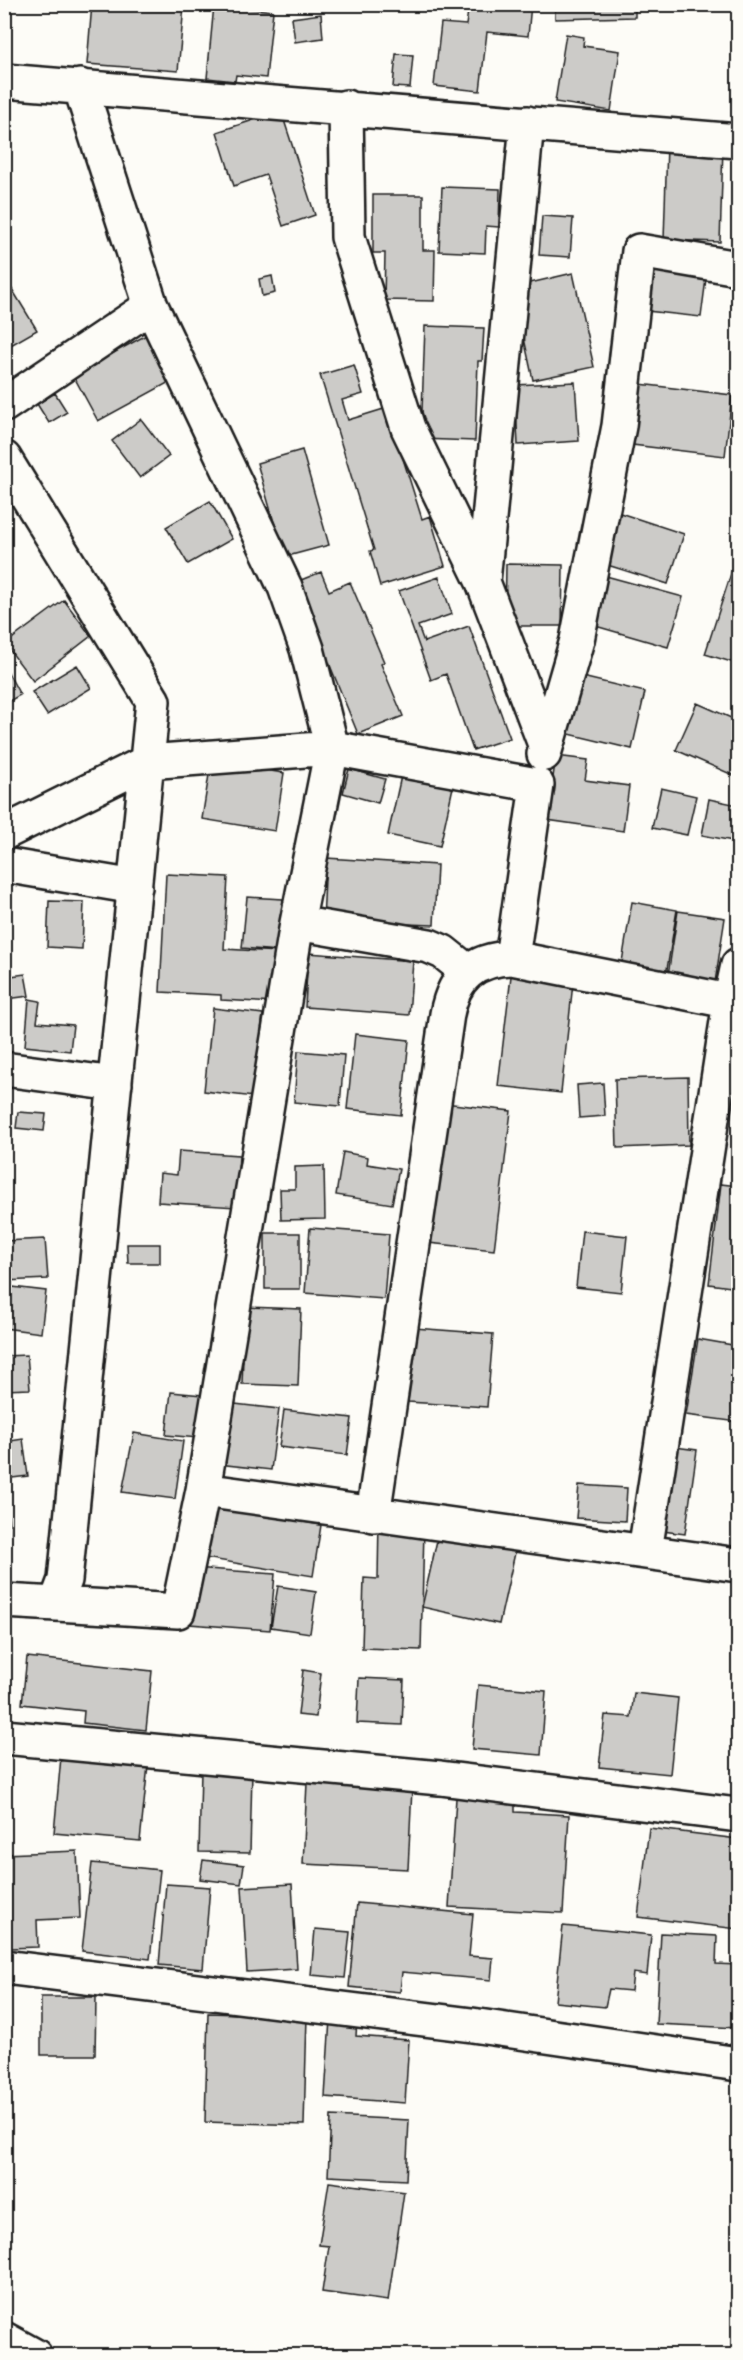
<svg xmlns="http://www.w3.org/2000/svg" width="743" height="2360" viewBox="0 0 743 2360" font-family="'Comic Neue',sans-serif">
<rect width="100%" height="100%" fill="#fdfcf7"/>
<filter id="ink" filterUnits="userSpaceOnUse"><feTurbulence type="fractalNoise" baseFrequency=".0167" numOctaves="2"/><feDisplacementMap in="SourceGraphic" scale="12" xChannelSelector="R" yChannelSelector="G"/><feConvolveMatrix kernelMatrix="1 2 1 2 8 2 1 2 1" color-interpolation-filters="sRGB"/></filter>
<g filter="url(#ink)">
<path fill="#cccbc8" stroke="#1c1c1c" stroke-width="1.5" d="M92,4L184,6L178,71L87,64Z
M469,4H531L528,36L487,32L480,91L434,86L441,23L466,25Z
M555,4H635V17L555,19Z
M214,5L273,11L266,78L236,75L235,81L207,78Z
M321,14L323,38L295,42L292,18Z
M566,34L584,37L583,46L620,51L611,111L555,102Z
M396,54L413,55L410,88L393,87Z
M281,111L315,215L283,226L266,175L234,186L217,132Z
M667,145L723,147L720,242L664,240Z
M442,187L500,189L499,227L486,226L485,253L439,251Z
M373,195H423V250H435L434,301L384,300L385,253H373Z
M542,216L573,218L570,257L539,255Z
M652,264L707,271L701,317L647,311Z
M573,273L594,367L533,380L513,287Z
M4,276L37,330L4,349Z
M272,276L275,293L262,296L259,279Z
M425,326L484,328L482,361H478L475,441L421,439Z
M150,333L175,379L98,421L73,375Z
M354,365L363,394L342,400L348,420L387,408L422,519L430,516L445,566L380,586L370,551L374,550L320,375Z
M575,382L579,441L518,445L515,385Z
M631,383L732,395L725,456L624,444Z
M55,393L67,412L49,423L37,404Z
M141,419L169,456L140,478L112,441Z
M302,450L329,545L284,557L257,463Z
M210,501L232,539L188,564L166,527Z
M617,512L684,534L668,584L601,563Z
M736,558L738,559V664L705,654Z
M506,564L563,565L562,626H505Z
M321,572L329,591L350,582L384,662L381,664L403,716L358,734L296,582Z
M606,576L683,597L668,647L592,625Z
M439,577L452,614L418,626L424,642L469,626L510,738L473,750L446,674L431,680L399,591Z
M64,600L91,636L33,681L5,644Z
M4,665L20,695L4,704Z
M77,665L91,688L47,715L32,692Z
M578,676L645,692L632,749L565,733Z
M697,703L738,721V768L735,776L676,750Z
M556,756L588,760L585,780L629,786L623,831L547,820Z
M211,762L284,773L275,831L202,819Z
M349,769L385,779L378,803L343,793Z
M401,776L453,787L440,846L388,835Z
M661,788L696,796L687,835L652,828Z
M709,799L738,805V842L702,835Z
M326,858L437,865L434,925L323,921Z
M166,874L228,877L224,949L279,952L277,1003L221,1000V995L160,992Z
M247,897L283,899L279,951L242,948Z
M49,901L84,902L82,949L47,947Z
M632,902L677,910L666,975L621,968Z
M678,911L725,918L715,982L668,975Z
M308,953L413,961L409,1015L305,1007Z
M25,974L29,996L7,999L4,977Z
M511,976L573,983L561,1093L498,1086Z
M29,999L40,1001L37,1022L73,1025L70,1051L25,1046Z
M213,1008L263,1014L254,1097L204,1091Z
M738,1018V1090L727,1089Z
M355,1034L409,1040L401,1115L347,1109Z
M298,1051L344,1055L340,1106L294,1102Z
M688,1077L689,1145L617,1148L615,1079Z
M603,1083L605,1116L579,1118L577,1085Z
M436,1102L511,1111L494,1250L419,1242Z
M18,1112L46,1114L44,1131L16,1128Z
M4,1134L10,1135L4,1169Z
M179,1151L239,1155L236,1207L158,1202L160,1173L177,1175Z
M343,1152L368,1157L367,1164L399,1169L392,1204L336,1195Z
M324,1166L325,1219L281,1220L280,1189H295V1167Z
M721,1184L738,1186V1288L709,1284Z
M310,1228L389,1234L384,1299L305,1293Z
M582,1231L627,1236L621,1292L576,1287Z
M265,1233H300V1289H265Z
M45,1239L48,1279L4,1281V1241Z
M127,1244H160V1263H128Z
M4,1286L46,1291L41,1333L4,1328Z
M245,1307L301,1309L298,1386L242,1384Z
M414,1328L493,1334L487,1407L408,1402Z
M698,1339L738,1346V1422L686,1415Z
M27,1355L30,1389L4,1390V1356Z
M171,1392L202,1395L198,1438L166,1435Z
M226,1403L279,1409L271,1470L218,1464Z
M284,1410L352,1418L347,1455L279,1447Z
M134,1433L183,1441L175,1499L122,1492Z
M23,1439L28,1476L4,1479V1442Z
M675,1447L697,1450L685,1534L663,1531Z
M579,1485L627,1488L625,1521L576,1518Z
M209,1497L281,1509L280,1518L321,1525L313,1576L199,1557Z
M4,1510H8L10,1547H4Z
M379,1520L424,1529L421,1650L362,1648L364,1578L378,1579Z
M440,1527L517,1544L499,1624L422,1607Z
M193,1568L275,1574L270,1630L189,1624Z
M278,1586L316,1592L310,1633L271,1627Z
M27,1657L152,1671L146,1730L83,1723L84,1711L22,1704Z
M4,1668H10L7,1725H4Z
M303,1670L321,1673L316,1717L298,1715Z
M359,1678L404,1680L402,1725L357,1723Z
M478,1685L546,1691L541,1755L472,1749Z
M634,1693L678,1698L670,1774L599,1767L605,1715L631,1717Z
M61,1757L148,1765L140,1841L54,1833Z
M201,1771L252,1772L250,1853L199,1852Z
M307,1783L412,1788L408,1869L303,1864Z
M456,1798L515,1801V1812L569,1815L563,1913L449,1907Z
M649,1828L738,1839V1929L638,1917Z
M77,1851L80,1918L37,1920L38,1947L9,1948L8,1908H4V1854Z
M203,1860L244,1865L241,1884L200,1879Z
M92,1863L160,1870L150,1959L82,1951Z
M166,1884L210,1887L203,1969L159,1965Z
M292,1884L297,1969L247,1972L242,1887Z
M357,1903L473,1914L469,1956L493,1958L491,1980L402,1972L400,1992L349,1987Z
M563,1926L651,1935L647,1975L633,1973L631,1991L609,1989L605,2007L555,2002Z
M315,1929L350,1932L345,1978L311,1975Z
M661,1933L717,1936L716,1964L738,1965V2028L656,2024Z
M41,1997H96L95,2055H41Z
M208,2013L307,2016L304,2125L205,2122Z
M330,2019L357,2021L356,2036L409,2040L405,2103L325,2097Z
M331,2116L409,2120L406,2180L328,2176Z
M329,2182L404,2192L388,2301L322,2292L329,2246L319,2245Z"/>
<g fill="none" stroke-linecap="round" stroke-linejoin="round">
<defs>
<path id="minor" d="M4,81L738,141
M80,86L151,306L285,587L307,649L332,748L297,923L203,1490
M346,107L348,237L408,428L483,582L546,747
M4,405L151,306
M4,458L153,701L65,1580L56,1604
M483,582L527,123
M544,754L577,640L619,426L639,251L738,268
M4,833L147,762L332,748L537,785L512,958
M4,865L135,887
M297,923L429,946L443,952L468,972
M4,1069L115,1084
M373,1515L447,1014C454,977 474,959 512,958L738,1003
M645,1551L730,1002L738,965
M4,1601L178,1611L203,1490L738,1565
M4,1737L440,1778L738,1815
M4,1967L472,2025L738,2064
M4,2339L35,2356"/>
</defs>
<use href="#minor" stroke="#1c1c1c" stroke-width="38"/>
<use href="#minor" stroke="#fdfcf7" stroke-width="33"/>
</g>
</g>
<rect width="743" height="2360" fill="none" stroke="#fdfcf7" stroke-width="24"/>
<rect x="12" y="12" width="719" height="2336" fill="none" stroke="#1c1c1c" stroke-width="2" filter="url(#ink)"/>
</svg>
